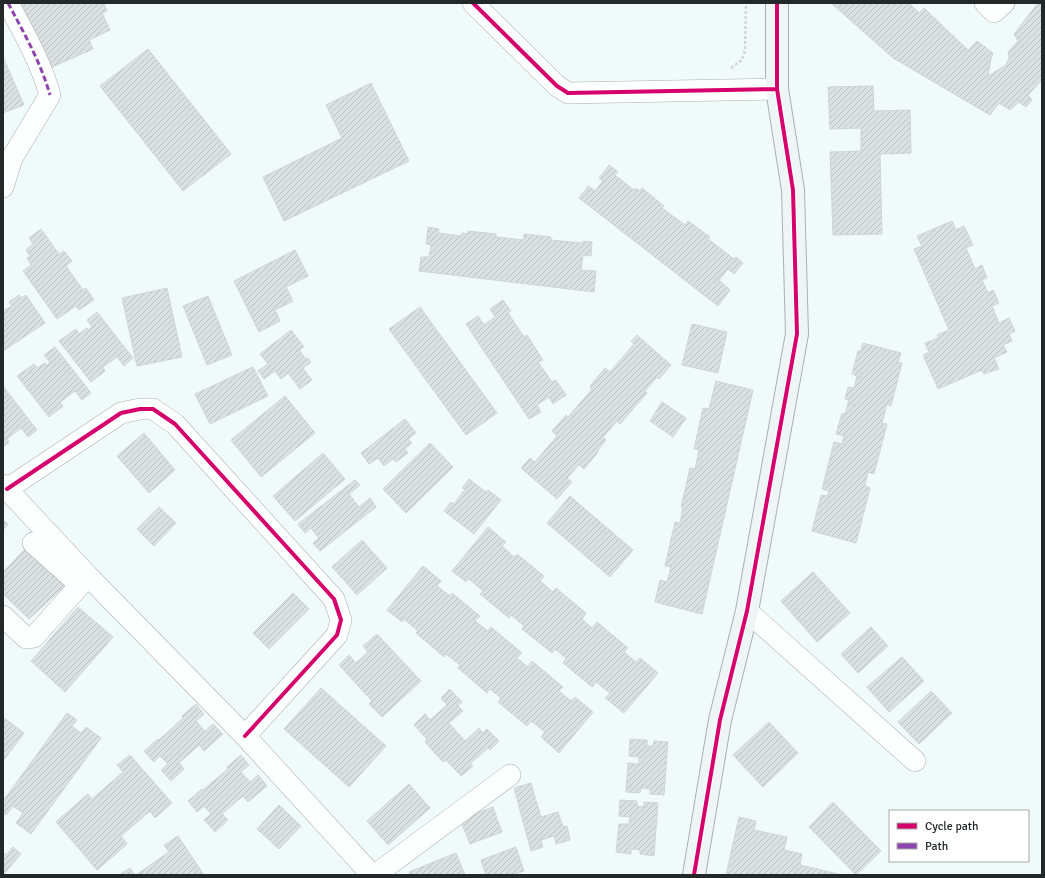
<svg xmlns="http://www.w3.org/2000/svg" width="1045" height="878" viewBox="0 0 1045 878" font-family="Signika,sans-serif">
<defs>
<pattern id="building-hatch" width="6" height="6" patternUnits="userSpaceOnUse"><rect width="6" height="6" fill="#dae1e0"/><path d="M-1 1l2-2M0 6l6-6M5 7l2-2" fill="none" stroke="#bbc1c0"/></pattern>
</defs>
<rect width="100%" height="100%" fill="#f1fafa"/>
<path fill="url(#building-hatch)" stroke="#cfd6d5" d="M20,3H104L107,11L102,13L110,30L89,40L93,49L50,68Z
M831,3H909L919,13L924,8L968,50L977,41L993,53L991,59L988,76L1006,65L1009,58L1008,52L1018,41L1014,34L1038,3H1042V80L1028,95L1032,100L1026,107L1019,102L1010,110L999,103L990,115L893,58Z
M148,49L231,154L183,191L100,86Z
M3,57L24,105L3,113Z
M371,83L409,161L284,221L263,177L342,138L326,105Z
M873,86L874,111L910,110L911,153L880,154L882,234L833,235L830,152L861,151V128L830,129L828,87Z
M609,165L618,172L615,175L634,190L636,188L640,191L642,188L664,206L662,208L685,225L688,221L710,237L708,239L734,259L736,257L743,263L734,274L728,269L719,280L730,290L718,306L579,198L588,186L595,191L603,181L599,178Z
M952,221L956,230L964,226L973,245L966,248L975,269L982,265L987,278L982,280L988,293L993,290L999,303L992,306L999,323L1009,318L1015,331L1009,334L1012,341L1003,345L1007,352L994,358L999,369L984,374L982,370L938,389L923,355L929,352L925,343L938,338L937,335L949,330L914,249L922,246L917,236Z
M428,227L439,229L438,233L462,236V233L468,234V231L496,234V237L524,240V234L551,237V240L583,243V241L592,242L591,256L583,255L581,270L596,271L594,292L419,271L421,257H429L431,245L426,244Z
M41,229L59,254L64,251L72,261L66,266L83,290L86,288L94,300L79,310L76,306L57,319L23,271L31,265L27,258L30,256L26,250L33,244L29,238Z
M295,250L308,276L286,287L293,301L275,310L280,321L259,332L234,281Z
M167,288L182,357L137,366L122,298Z
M19,295L21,298L26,295L45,323L3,351V311L12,306L9,302Z
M208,296L232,355L207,365L183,306Z
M503,300L511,311L508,313L524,337L527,335L543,360L538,362L552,382L556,380L566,395L553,404L549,397L537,405L541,412L529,419L466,324L478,316L484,325L495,317L490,309Z
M420,307L497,413L466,435L389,329Z
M97,312L133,358L124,366L117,357L103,367L105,371L91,382L59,341L76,329L79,334L87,328L88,330L92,327L87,320Z
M692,324L727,332L718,373L682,365Z
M291,330L304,347L299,350L306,359L308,358L311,362L303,368L312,380L300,389L288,373L281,379L275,371L264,379L258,371L268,364L260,354Z
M637,335L671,365L659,379L657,377L645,391L647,393L620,424L617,421L603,437L606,440L598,450L599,451L584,469L579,465L567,478L572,482L557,499L521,468L530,458L535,462L557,436L552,431L566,415L568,417L592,389L590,386L605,368L610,372L634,344L631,341Z
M863,343L901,353L898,362L902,363L891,406L887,404L882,423L887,424L874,474L868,472L865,486L870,488L856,543L812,531L821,495L827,496L829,491L822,489L834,442L842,444L844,436L836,434L842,413L845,414L849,400L845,399L848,387L854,388L857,376L852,374L858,351H861Z
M55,347L91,393L82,400L75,391L60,402L63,406L49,417L17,376L34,364L37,368L45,363L46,366L50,362L44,355Z
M253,367L268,396L210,424L195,394Z
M716,381L753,390L702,614L655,602L660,580L667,582L671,567L665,566L675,522L680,523L683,507H681L690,468L695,469L699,450L694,449L703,408L709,409Z
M3,386L37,430L28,437L21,428L7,439L9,442L3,447Z
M285,396L315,433L261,477L231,440Z
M662,402L686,418L673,437L650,421Z
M405,419L416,433L408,439L412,443L405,449L408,453L396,462L393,459L384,466L378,458L369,464L361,453Z
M144,433L175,470L149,493L117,456Z
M430,443L453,467L406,513L383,489Z
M323,453L345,479L295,521L273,496Z
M469,479L486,492L488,490L501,500L474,534L444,511L451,502L454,504L465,489L462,488Z
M355,480L360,485L349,494L359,507L370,498L376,507L320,551L313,543L319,538L311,528L305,533L298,524Z
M570,496L633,550L610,577L547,523Z
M159,507L176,523L154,546L137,529Z
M3,520L8,524L3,530Z
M488,527L506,542L502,546L514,557L517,554L544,576L540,581L553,592L556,588L586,613L582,619L592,628L597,622L628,648L624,652L636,662L640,658L658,673L624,713L605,698L610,693L596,682L592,687L563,663L566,658L555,649L552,653L522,629L524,626L511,615L509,618L480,594L483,591L469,579L466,582L452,571Z
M362,540L387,568L357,595L332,567Z
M30,544L70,581L29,619L3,594V572Z
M423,566L441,581L437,586L450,596L452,593L480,616L475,621L488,631L491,627L522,653L517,658L528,667L532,661L563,687L559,691L571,701L575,697L593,712L559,753L541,737L545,732L531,721L527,726L498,702L501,698L490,689L487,693L458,668L460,665L446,654L444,657L416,633L418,631L404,619L402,622L387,610Z
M813,572L850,613L817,642L781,601Z
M293,593L309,609L269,649L253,633Z
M78,607L113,637L65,692L31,661Z
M871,627L888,646L858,673L841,654Z
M377,634L421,681L382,717L369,704L372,701L339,665L349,655L356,663L368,652L363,646Z
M902,657L924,681L889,712L867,687Z
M321,688L386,746L349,787L284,729Z
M450,689L462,702L458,706L463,711L449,723L465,741L479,728L483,733L487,729L499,741L490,750L488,748L470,764L473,766L461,776L446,760L443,762L425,742L427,739L414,725L425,714L430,720L447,705L441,698Z
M931,691L952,713L919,744L898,722Z
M196,704L204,714L196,721L205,731L213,724L223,734L204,751L199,745L179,763L184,769L171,781L161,770L168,764L160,756L154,762L144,751L158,739L159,740L183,718L182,716Z
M67,713L77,720L72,726L81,733L86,727L101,738L31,834L16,823L23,813L13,806L6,815L3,813V801Z
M3,717L24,733L3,761Z
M769,722L798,753L763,787L733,755Z
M630,739L647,740V746H653L654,741L668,742L664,795L650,794V789L641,788L640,793L626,792L628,763L639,764V757L629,756Z
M130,755L172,803L155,818L150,811L121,836L127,844L97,870L56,822L88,794L92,799L123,772L117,765Z
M241,755L249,765L241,772L250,782L258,775L267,786L248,802L243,796L222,814L228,820L215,832L204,820L211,814L204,806L197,812L188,801L202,789L203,790L228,769L227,767Z
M531,783L541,817L558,812L563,827L567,826L570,840L556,844L554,836L541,840L543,847L531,851L514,788Z
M409,784L430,808L388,845L367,821Z
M620,800L637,801V806L644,807V802L658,803L654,856L640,854V850L631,849V854L616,852L619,824H629L630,817L619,816Z
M833,802L881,851L856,875L809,827Z
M279,805L301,826L279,849L257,829Z
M493,807L502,832L470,844L460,819Z
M739,817L756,821L754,830L787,837L784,850L802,854L800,865L838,874V875H726Z
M178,836L204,875H136L169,852L164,845Z
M13,847L21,854L3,875V852L6,855Z
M516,847L524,871L512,875H486L481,860Z
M456,853L465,875H410L409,872Z
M130,868L135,875H119Z"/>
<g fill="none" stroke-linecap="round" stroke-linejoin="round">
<defs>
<path id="street" d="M473,3L557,86L568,93L777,89
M985,3L994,12L1004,3
M3,187L12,158L50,95C41,63 24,33 8,3
M3,485L88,576L245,736L372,875
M7,489L121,413L140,409H153L175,424L334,599L341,620L337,635L245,736
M33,543L80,585
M747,611L915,761
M3,616L26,638L34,637L88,576
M375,875L510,775"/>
<path id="secondary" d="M694,875L720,720L747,611L797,334L793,190L777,89V3"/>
</defs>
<use href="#street" stroke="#aab0b0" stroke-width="22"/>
<use href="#secondary" stroke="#aab0b0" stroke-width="24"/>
<path stroke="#d4d6d6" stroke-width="2.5" stroke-dasharray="3 2" stroke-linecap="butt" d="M731,68L742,60L745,50L746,3"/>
<use href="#street" stroke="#fdfefe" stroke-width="21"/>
<use href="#secondary" stroke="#eff4f5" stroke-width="22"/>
<path stroke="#8e44ad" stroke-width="3" stroke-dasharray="6 3" stroke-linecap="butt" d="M8,3C24,33 41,63 50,95"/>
<defs>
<path id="cycleway" d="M473,3L557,86L568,93L777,89
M7,489L121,413L140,409H153L175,424L334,599L341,620L337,635L245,736
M694,875L720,720L747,611L797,334L793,190L777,89V3"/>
</defs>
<use href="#cycleway" stroke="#fff" stroke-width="6"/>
<use href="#cycleway" stroke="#d6006c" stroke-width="4"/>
</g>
<rect width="1045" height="878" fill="none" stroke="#232929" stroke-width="8"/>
<rect x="889" y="810" width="140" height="52" fill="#ffffff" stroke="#a7a9a9"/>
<rect x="897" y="823" width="20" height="6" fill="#d6006c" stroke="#a7a9a9"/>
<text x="925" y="830" font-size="12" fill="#232929">Cycle path</text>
<rect x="897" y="843" width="20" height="6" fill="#8e44ad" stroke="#a7a9a9"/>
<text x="925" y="850" font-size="12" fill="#232929">Path</text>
</svg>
